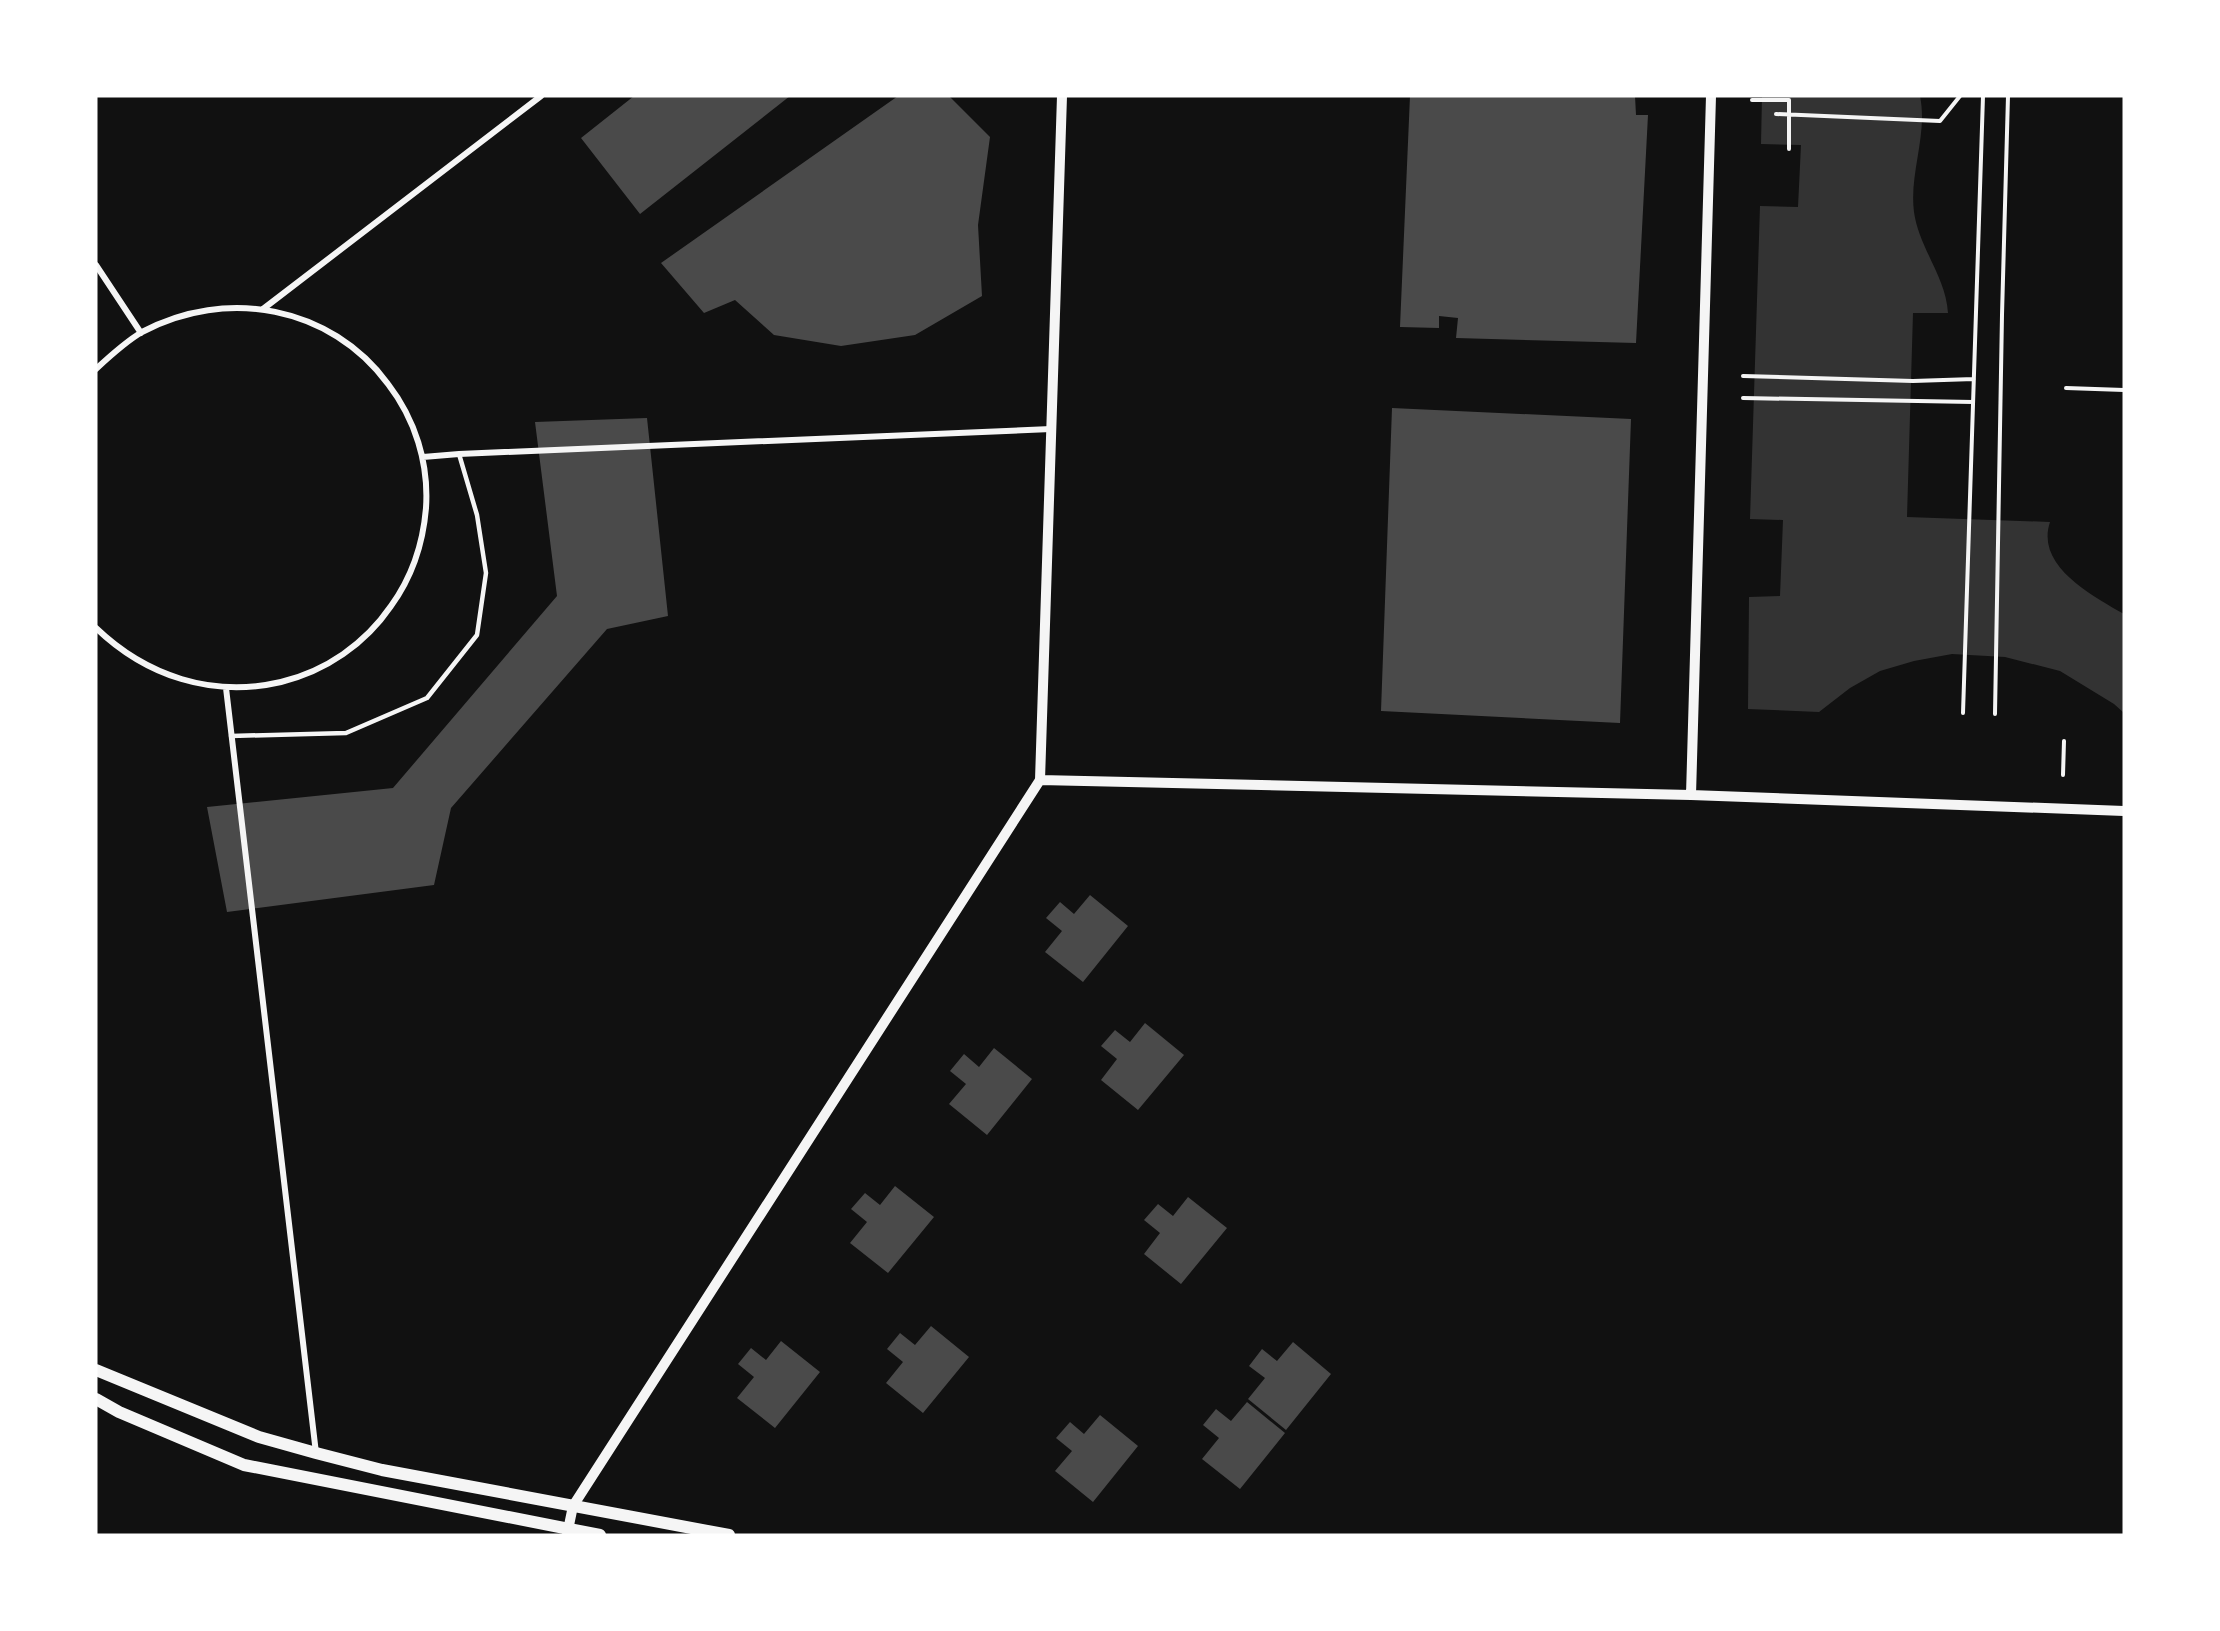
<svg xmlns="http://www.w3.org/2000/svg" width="2220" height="1631" viewBox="0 0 2220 1631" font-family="Mulish,sans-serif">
<rect width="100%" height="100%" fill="#111"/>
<path fill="#333" d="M1762,96H1920C1928,135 1909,173 1914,212C1919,248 1946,277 1948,313H1913L1907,517L2050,522C2035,566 2093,596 2124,614V713L2114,704L2060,671L2005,657L1952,654L1914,661L1880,671L1850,688L1819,712L1748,709L1749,597L1780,596L1783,520L1750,519L1760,206L1798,207L1801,145L1761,144Z"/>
<path fill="#4a4a4a" d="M634,96H790L640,214L581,138Z
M898,96H949L990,137L978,225L982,296L915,335L841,346L774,335L735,300L704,313L661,263Z
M1410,96H1635L1636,115H1648L1636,343L1456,338L1458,318L1439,316V328L1400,327Z
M1392,408L1631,419L1620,723L1381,711Z
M647,418L668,616L607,629L451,808L434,885L227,912L207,807L393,788L557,596L535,422Z
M1090,895L1128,926L1083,982L1045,952L1062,931L1046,918L1060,902L1074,914Z
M1145,1023L1184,1055L1138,1110L1101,1080L1117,1059L1101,1046L1115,1030L1130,1042Z
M994,1048L1032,1079L987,1135L949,1104L966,1084L950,1071L964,1054L979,1067Z
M895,1186L934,1217L888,1273L850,1243L867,1222L851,1209L865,1193L880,1205Z
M1188,1197L1227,1228L1181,1284L1144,1254L1160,1233L1144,1220L1158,1204L1173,1216Z
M931,1326L969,1357L923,1413L886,1383L903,1362L887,1349L900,1333L915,1345Z
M781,1341L820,1372L775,1428L737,1398L754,1377L738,1364L751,1348L766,1360Z
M1293,1342L1331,1374L1286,1430L1248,1399L1265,1378L1249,1366L1262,1349L1277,1361Z
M1247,1402L1285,1433L1240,1489L1202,1459L1219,1438L1203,1425L1216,1409L1231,1421Z
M1100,1415L1138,1446L1093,1502L1055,1471L1072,1451L1056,1438L1070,1422L1084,1434Z"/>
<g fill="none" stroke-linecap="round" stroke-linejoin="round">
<path stroke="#f5f5f5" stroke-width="4" d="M1752,100H1789V149
M1776,114L1940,121L1960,96
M1743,376L1913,381L1974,379
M2066,388L2124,390
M1743,398L1973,402
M1963,713L1983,96
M1995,714L2002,315L2008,96
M2063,775L2064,741"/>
<path stroke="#f5f5f5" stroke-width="4.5" d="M231,736L346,733L427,698L477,635L486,573L477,515L459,454"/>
<path stroke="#f5f5f5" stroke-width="6" d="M96,265L141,333
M263,309L541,96
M96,369C110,356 125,342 142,332C226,287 331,306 388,384C415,419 429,463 426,508C423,544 412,577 391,606C365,644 326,671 281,682C212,698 146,676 96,628
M423,457L459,454L1051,429
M226,688L316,1453"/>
<path stroke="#f5f5f5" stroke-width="10" d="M1040,780L1691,795L2124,811
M1691,795L1711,96
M567,1535L573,1506L1040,780L1062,96"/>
<path stroke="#f5f5f5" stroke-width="12" d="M96,1370L259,1437L316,1453L382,1470L729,1535
M96,1399L119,1412L244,1465L600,1535"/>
</g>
<rect width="2220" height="1631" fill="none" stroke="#ffffff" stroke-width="195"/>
</svg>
